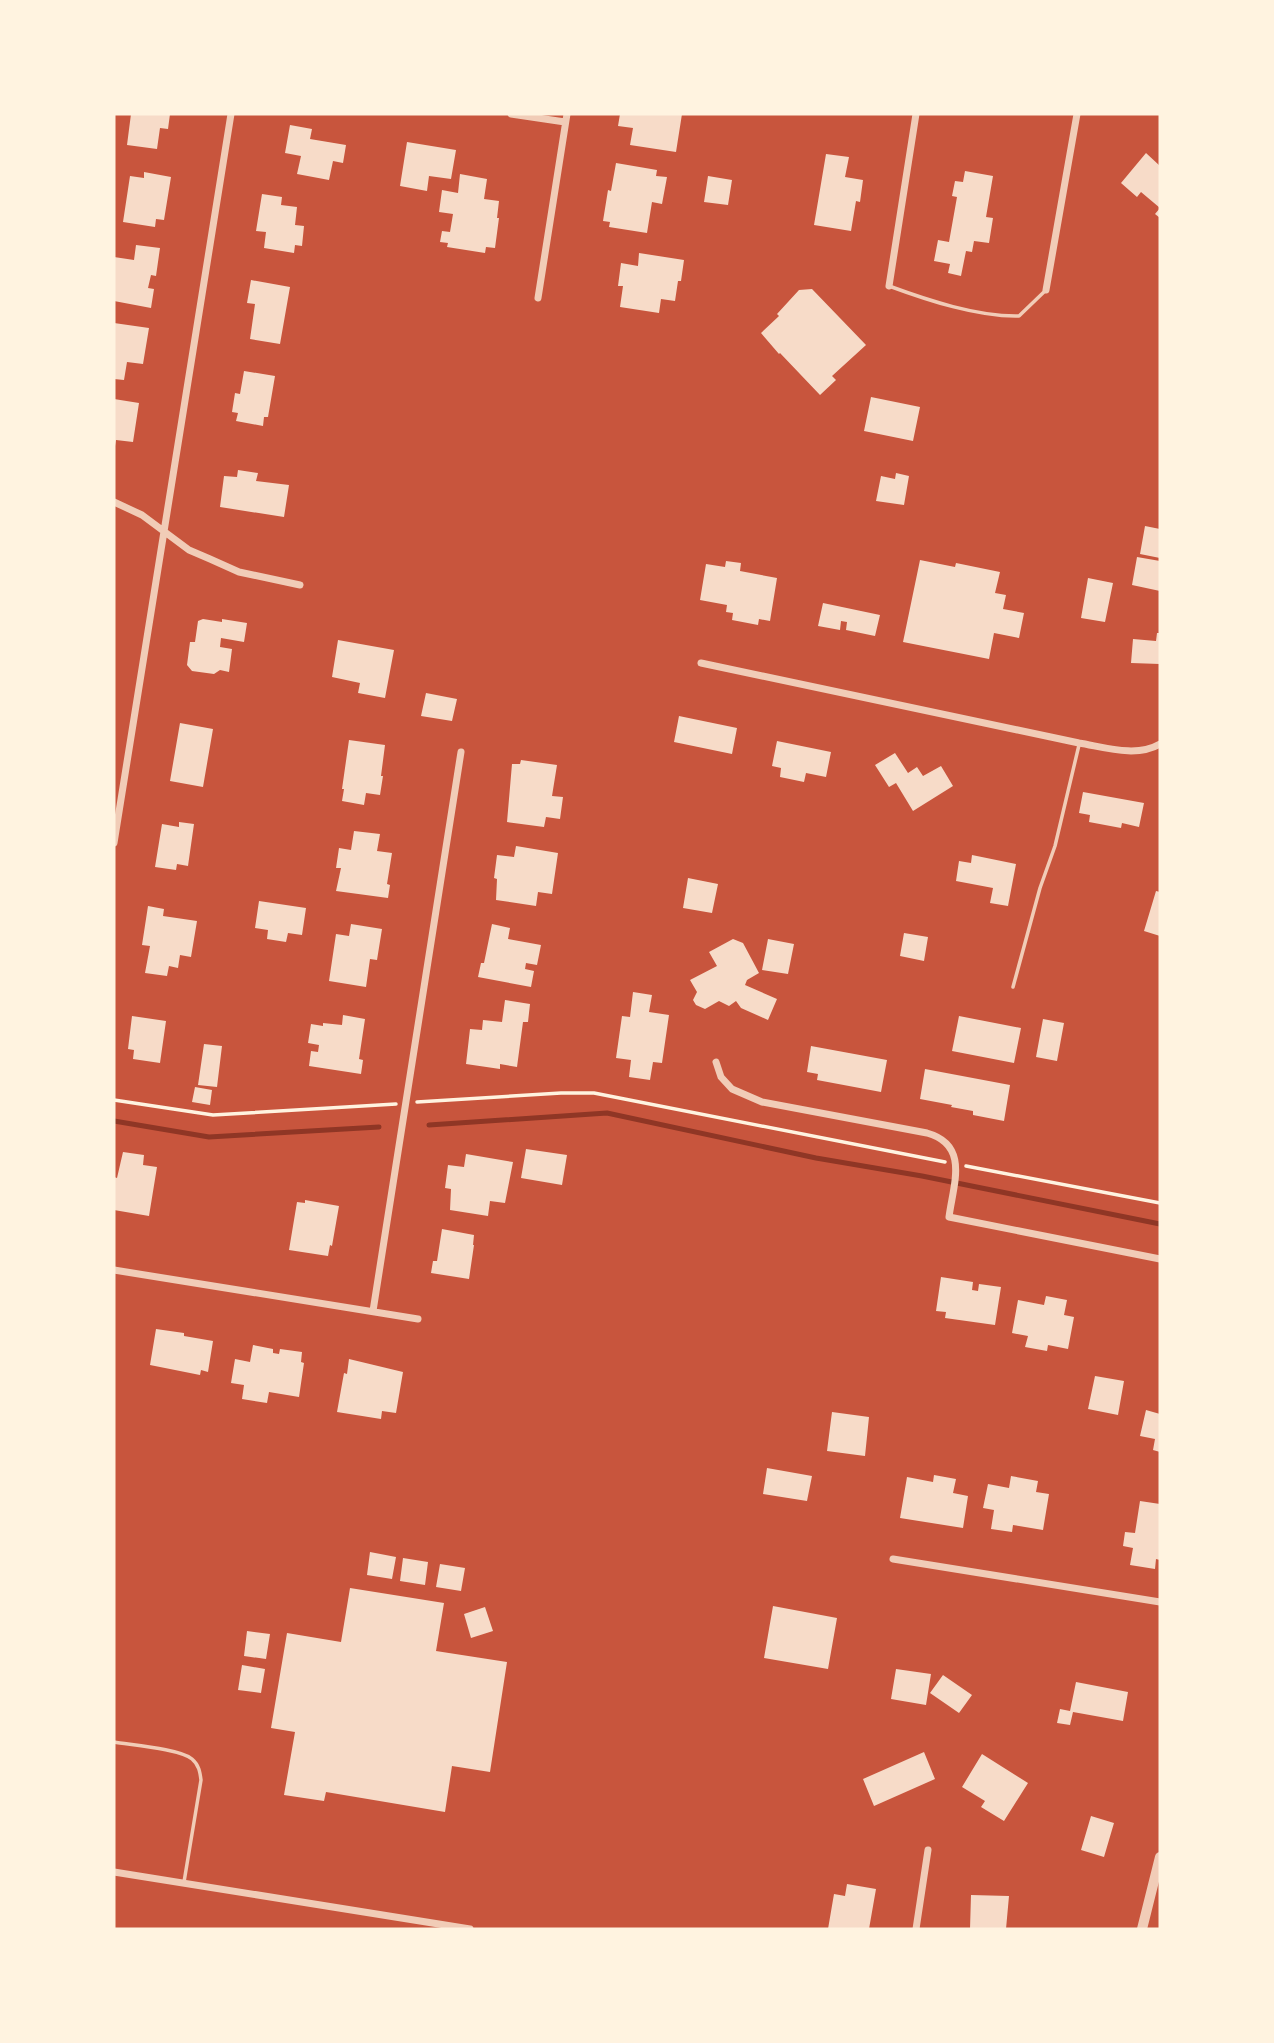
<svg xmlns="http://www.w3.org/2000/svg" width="1274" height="2043" viewBox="0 0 1274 2043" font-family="Manrope,sans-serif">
<rect width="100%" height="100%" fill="#c8553d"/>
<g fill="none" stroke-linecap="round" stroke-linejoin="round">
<path stroke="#8f3625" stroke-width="5" d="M114,1121L209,1137L379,1127
M429,1125L607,1113L816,1158L922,1176L1160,1224"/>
</g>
<path fill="#f7dbc8" d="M131,114H170L168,129L160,128L157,149L127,145Z
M620,114H682L676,152L630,145L633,128L618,126Z
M290,125L312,129L310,139L346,145L343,163L333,161L329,180L297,174L301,156L285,153Z
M407,142L456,150L451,179L429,176L427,191L400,186Z
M1146,153L1160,166V218L1155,214L1160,208L1141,192L1137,197L1121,183Z
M826,154L849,157L845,177L863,180L860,202L856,201L851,231L814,225Z
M616,163L657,170L656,176L667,177L662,204L652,202L647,233L609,227L610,222L603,221L608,190L611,191Z
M965,171L993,176L986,217L993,218L989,243L974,241L972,252L966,251L961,276L948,273L950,264L934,261L938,240L949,242L957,197L952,196L955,181L963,182Z
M144,172L171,177L164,220L156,219L155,227L123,222L130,176L144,178Z
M460,174L487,179L484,199L499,201L497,218H499L495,248L486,247L485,253L447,247L448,243L440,242L442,231L450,232L453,214L439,212L442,190L458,193Z
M708,176L732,180L728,205L704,202Z
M262,194L282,197L281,205L297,207L295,225L304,226L302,246L295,245L294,253L264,248L266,232L256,231Z
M136,245L160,248L156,276L151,275L148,288L154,289L151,308L114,301V257L134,260Z
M639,253L684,260L681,281H678L675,301L661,299L659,313L620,307L623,286H618L621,263L638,266Z
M251,280L290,287L280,344L250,339L255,304L247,303Z
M812,289L866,345L832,376L836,380L820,395L780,353L779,354L761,333L779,316L777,314L799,290Z
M114,323L149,328L143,364L127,362L124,380L114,379Z
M244,371L275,376L268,417H264L263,426L236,421L238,413L232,412L235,393L240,394Z
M871,397L920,407L913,441L864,431Z
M114,399L139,403L133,442L116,440L115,446H114Z
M238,470L258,473L256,481L289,485L284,517L220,507L224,476L237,477Z
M896,473L909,476L904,505L876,501L881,476L895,479Z
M1145,526L1160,529V558L1140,554Z
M1137,557L1160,561V591L1132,585Z
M920,560L955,567L956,563L1000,572L995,593L1006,595L1003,609L1024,613L1019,638L994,633L989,659L903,642Z
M726,561L741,563L740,571L777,578L770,621L759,619L758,625L732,620L733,613L726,612L727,605L700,600L706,564L725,567Z
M1088,578L1113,583L1105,622L1081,618Z
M823,603L880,615L875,636L846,630L847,622L841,621L840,630L818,626Z
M203,619L222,622V619L247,623L244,642L221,638L220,647L232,649L229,672L220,670L214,674L192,671L187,665L190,642H195L198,621Z
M1157,633H1160V664L1131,663L1133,639L1156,641Z
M338,640L394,650L385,698L358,693L360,683L332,677Z
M426,693L457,699L452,721L421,716Z
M679,716L737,728L732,754L674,742Z
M180,723L213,729L203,787L170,781Z
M349,740L385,745L381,776H383L380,795L366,793L364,805L342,801L344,789H342Z
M777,741L831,752L826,777L806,773L804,782L780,777L781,768L772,766Z
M895,753L908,773L917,767L923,776L941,766L953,786L913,811L896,783L889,787L875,765Z
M521,760L557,765L552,796L563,797L560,819L546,817L544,827L507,822L512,764H520Z
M1083,792L1144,803L1139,827L1122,823L1121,828L1089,822L1090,815L1079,813Z
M179,822L194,824L188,866L177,864L176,870L155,867L162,824L179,827Z
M354,831L380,834L377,851L392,853L387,884L390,885L388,898L336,891L341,868H336L339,848L351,850Z
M516,846L558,853L552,894L538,892L536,906L496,900L497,879L494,878L497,855L514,857Z
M972,855L1016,864L1008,906L990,903L993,888L956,881L959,861L971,863Z
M688,878L718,884L712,913L683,908Z
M1156,891L1160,892V936L1144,931Z
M259,901L306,908L302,935L288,933L286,942L267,939L268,930L255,928Z
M148,906L164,909L163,916L197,921L191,957L180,955L178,968L169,966L167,976L145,973L150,946L142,945Z
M351,924L382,929L377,960L370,959L366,987L329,981L336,934L349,936Z
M492,924L510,928L508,939L541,945L537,965L526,963L525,969L534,971L531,987L478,977L481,963H484Z
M904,933L928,937L924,961L900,956Z
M733,939L743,943L759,973L747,980L745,985L777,999L768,1020L741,1008L736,1001L729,1006L719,1001L705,1009L696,1005L693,1000L697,992L690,980L717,966L709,952Z
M768,939L794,944L788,974L762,970Z
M633,992L652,995L649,1012L669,1015L662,1063L653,1062L650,1080L629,1077L631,1060L616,1058L622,1016L630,1017Z
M505,1000L530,1004L528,1022H523L517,1067L500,1064V1069L466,1064L470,1029L482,1030L483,1020L502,1022Z
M343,1015L365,1019L359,1059L363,1060L361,1074L309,1066L311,1051L318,1052L319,1045L308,1043L311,1024L323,1026V1023L342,1025Z
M132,1016L166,1021L160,1063L133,1059L134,1050L128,1049Z
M959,1016L1021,1028L1014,1063L952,1051Z
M1043,1019L1064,1023L1057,1061L1036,1057Z
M204,1044L222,1046L217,1087L198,1085Z
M811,1046L887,1060L881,1092L817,1080L818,1074L807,1072Z
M925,1069L1010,1085L1004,1121L973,1115V1111L951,1107L952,1105L920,1099Z
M195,1087L212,1090L210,1105L192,1102Z
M526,1149L567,1155L562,1185L521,1178Z
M123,1152L144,1155L143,1165L157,1167L149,1216L114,1210V1177L117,1178Z
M466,1154L513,1162L505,1203L490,1201L488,1216L450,1210L451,1189L445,1188L448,1165L464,1167Z
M305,1200L339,1206L332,1246L330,1245L328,1256L289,1250L297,1202L305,1203Z
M442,1229L474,1235L473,1245H474L469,1279L431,1273L433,1261H437Z
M941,1277L973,1282L972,1290L978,1291L979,1284L1001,1287L995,1325L945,1318L946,1312L936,1311Z
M1046,1296L1067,1300L1064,1315L1074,1317L1068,1349L1048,1345L1047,1351L1025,1347L1028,1336L1012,1333L1018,1300L1044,1305Z
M156,1329L184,1333V1336L213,1341L208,1372L201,1370L200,1375L150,1365Z
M253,1345L273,1349V1353L279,1354L280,1349L302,1352L301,1362L304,1363L299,1397L269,1392L267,1403L242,1399L244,1385L231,1383L235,1359L250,1362Z
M349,1359L403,1372L396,1413L382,1411L381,1419L337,1412L344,1373L347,1374Z
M1095,1376L1124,1381L1118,1415L1088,1409Z
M1146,1410L1160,1414V1452L1153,1450L1155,1439L1140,1436Z
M832,1412L869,1417L865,1456L827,1451Z
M767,1468L812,1476L807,1501L763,1494Z
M934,1475L956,1479L953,1493L968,1496L963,1528L900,1518L907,1477L933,1482Z
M1011,1476L1038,1481L1036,1492L1049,1494L1043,1530L1013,1525L1012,1532L991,1529L994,1510L983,1508L988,1484L1009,1488Z
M1140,1501L1160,1504V1560L1156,1559L1155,1569L1130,1565L1133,1548L1123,1546L1125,1532L1135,1533Z
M370,1552L396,1557L392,1579L367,1575Z
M403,1558L428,1562L425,1585L400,1581Z
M440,1564L465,1568L461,1591L436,1587Z
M350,1588L444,1603L436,1651L507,1662L490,1772L452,1766L445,1812L326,1792L324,1801L284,1795L295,1732L271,1728L287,1633L341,1642Z
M773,1606L837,1618L828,1669L764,1658Z
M485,1607L493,1631L471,1638L464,1614Z
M247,1631L270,1634L266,1659L244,1656Z
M242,1665L265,1669L261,1693L238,1690Z
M896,1669L931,1674L926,1705L891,1699Z
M943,1675L972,1695L959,1713L930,1693Z
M1076,1682L1128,1692L1123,1721L1073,1712L1070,1725L1057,1723L1060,1709L1070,1711Z
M924,1752L935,1779L874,1806L863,1779Z
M982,1754L1028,1783L1004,1821L981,1807L985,1801L962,1787Z
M1091,1816L1114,1823L1104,1857L1081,1850Z
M847,1884L876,1889L869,1929H828L834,1894L845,1896Z
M971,1895L1009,1896L1006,1929H970Z"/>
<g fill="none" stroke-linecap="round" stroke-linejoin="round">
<path stroke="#fff3e0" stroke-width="3.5" d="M114,1100L213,1115L396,1104
M417,1102L561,1093H594L945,1162
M966,1166L1160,1203"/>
<path stroke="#f1ccb7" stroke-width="3.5" d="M889,286C927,300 978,317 1019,316L1046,290
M1013,987L1040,888L1055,846L1079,745
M114,1742C131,1745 180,1749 192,1759C199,1765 200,1772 201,1780L184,1882"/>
<path stroke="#f1ccb7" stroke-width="7" d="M511,114L565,122
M889,286L916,114
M1046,290L1077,114
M538,298L567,114
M114,502L142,515L189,550L210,559L239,572L300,585
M701,663L1079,743C1104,747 1136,758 1160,744
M114,843L231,114
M716,1062L721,1077L732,1089L762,1102L927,1133C970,1145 953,1185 949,1217L1160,1259
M114,1270L418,1319
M373,1311L461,752
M893,1559L1160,1602
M114,1872L470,1929
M916,1929L928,1850"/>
<path stroke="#f1ccb7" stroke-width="10" d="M1142,1929L1160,1857"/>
</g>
<rect width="1274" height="2043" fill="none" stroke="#fff3e0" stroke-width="231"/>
</svg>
